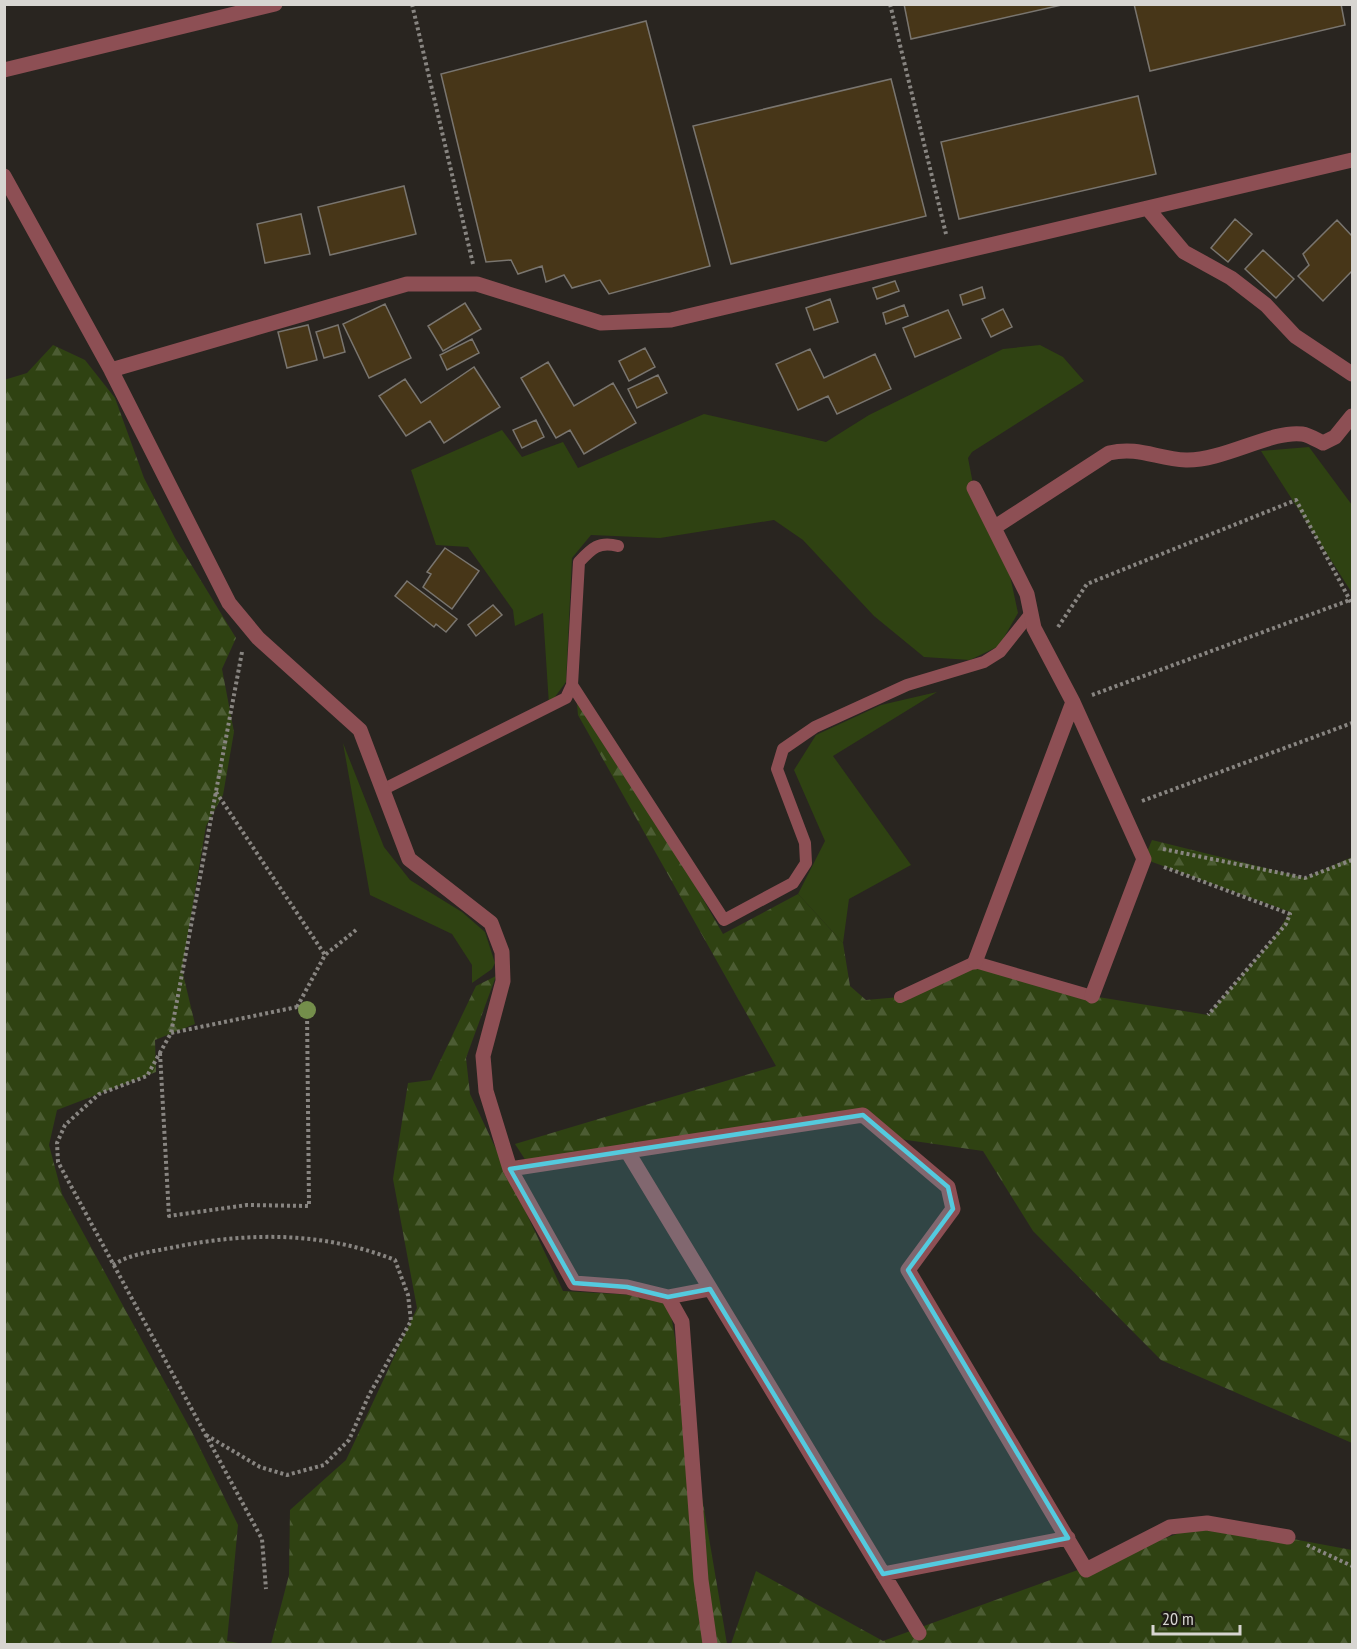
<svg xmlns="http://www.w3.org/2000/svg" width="1357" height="1649" viewBox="0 0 1357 1649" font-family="'PT Sans Narrow',sans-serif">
<defs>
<pattern id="forest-firs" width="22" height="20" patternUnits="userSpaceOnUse" patternTransform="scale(1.5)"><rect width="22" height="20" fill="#2f4212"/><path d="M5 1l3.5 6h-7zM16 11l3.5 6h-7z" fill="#4c5c33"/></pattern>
</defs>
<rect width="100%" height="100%" fill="#292520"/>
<path fill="#2f4212" d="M1040,345L1063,357L1084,381L972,452L968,458L973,484L1009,571L1018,613L999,646L970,660L924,657L874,616L803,540L774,520L660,538L591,535L572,558L566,682L549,705L543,613L515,626L513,610L468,547L436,545L411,470L502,430L522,457L563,442L578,468L704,414L826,442L869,415L1003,349Z
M1309,447L1352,505V593L1261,451Z
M937,692L833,756L911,865L849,899L843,943L798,894L825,841L794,770L816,735L881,705Z
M343,743L384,847L410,880L462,912L485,932L495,963L492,969L472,983V965L452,934L370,895Z"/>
<path fill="url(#forest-firs)" d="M53,345L85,360L115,398L144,478L175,538L236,638L222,669L234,732L223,795L206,826L182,970L195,1024L155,1040L156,1072L57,1110L49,1145L62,1194L192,1432L238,1525L227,1641L244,1644H5L4,380L27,373Z
M576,691L648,803L723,934L798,894L843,943L850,986L866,1000L900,997L973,963L1092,996L1208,1015L1272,941L1290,912L1144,859L1152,840L1305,878L1352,857V1443L1161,1360L1033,1231L983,1151L893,1138L863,1115L530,1167L515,1144L776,1066L578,715Z
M496,976L466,1058L470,1094L563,1291L668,1297L727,1644H271L289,1575L290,1510L346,1460L417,1308L393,1179L408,1083L431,1080L476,986Z
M1207,1523L1352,1550V1644H731L756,1571L883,1641Z"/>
<path fill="#473618" stroke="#79756f" stroke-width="1.5" d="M904,4H1066L911,39Z
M1134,4H1341L1345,25L1150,71Z
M646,21L710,266L609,294L600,280L572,288L564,275L546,282L542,266L518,274L511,260L486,262L441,74Z
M891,79L926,216L731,264L693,126Z
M1138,96L1156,174L959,219L941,142Z
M404,186L416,234L330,255L318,207Z
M301,214L310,254L265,263L257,224Z
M1235,219L1252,234L1228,262L1211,248Z
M1337,220L1352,236V271L1323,301L1298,276L1309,265L1303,254Z
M1263,250L1294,279L1276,298L1245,269Z
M895,281L899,291L877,299L873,288Z
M982,287L985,298L963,305L960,295Z
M830,299L838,322L814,330L806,308Z
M465,303L481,329L443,351L428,326Z
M385,304L411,358L369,378L343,324Z
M904,305L908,316L886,324L883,313Z
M1003,309L1012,327L991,337L982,319Z
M948,310L961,338L915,357L903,328Z
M308,325L317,360L287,368L278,332Z
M338,325L345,352L324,358L316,332Z
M472,339L479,353L447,370L440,355Z
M645,348L655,367L629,381L619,361Z
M810,349L824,378L875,354L891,389L837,414L828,396L798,410L776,364Z
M548,362L574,406L613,383L636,423L584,454L570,430L556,438L521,378Z
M474,367L500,407L444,443L430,421L406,436L379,396L405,379L421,403Z
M658,375L667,393L637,408L628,389Z
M536,420L544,437L522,448L513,430Z
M445,548L479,571L452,609L423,587L431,574L427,572Z
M407,581L457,619L446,632L436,624L434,627L395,596Z
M493,605L502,615L476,636L468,625Z"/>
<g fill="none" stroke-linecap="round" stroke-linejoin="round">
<path stroke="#888581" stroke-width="4" stroke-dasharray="3 3" stroke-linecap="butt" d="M412,4L473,264
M890,4L946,234
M1058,627L1087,584L1296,500L1352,604
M242,652L171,1033L147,1076L99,1094L65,1125L57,1143L58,1162L262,1539L266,1589
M1092,695L1350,600
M216,792L325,955
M1142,801L1352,723
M1163,849L1305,878L1352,860
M1164,867L1290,914L1286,924L1208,1015
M297,1007L325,955L356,930
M160,1053L169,1216L247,1205L309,1206L307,1010L297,1007L171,1033
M113,1265C130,1254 150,1252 170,1248C246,1232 322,1231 395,1260L408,1295L411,1321L369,1395L349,1440L324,1465L287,1475L260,1467L206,1435
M1307,1545L1352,1566"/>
<path stroke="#8d4f54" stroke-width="12" d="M572,685L724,920L793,883L806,863L805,843L777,769L783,749L815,727L907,685L984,662L1000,652L1031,613
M382,790L566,698L572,685L579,562C592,548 599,541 618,546
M900,997L975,962L1092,996"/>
<path stroke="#8d4f54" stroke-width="15" d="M4,70L275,4
M4,176L111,370L229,603L258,638L360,730L409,859L491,923L502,952L503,981L483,1056L486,1091L510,1169L574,1283L627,1287L668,1297L682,1322L701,1580L710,1644
M1148,209L1184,252L1231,278L1266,305L1295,336L1352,374
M111,370L407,284H477L601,323L671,320L1352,160
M974,488L1027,594L1034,628L1073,702L1144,859L1092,996
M995,527L1109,453C1139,446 1157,459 1186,460C1223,461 1272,430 1302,434C1309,435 1317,440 1323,443L1335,437L1352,416
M975,962L1073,702
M627,1151L919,1633
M510,1169L863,1115L948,1187L953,1209L908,1270L1086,1570L1170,1527L1207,1523L1288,1537
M668,1297L710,1289
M883,1574L1068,1538"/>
</g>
<circle fill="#748e4b" cx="307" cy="1010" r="9"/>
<path fill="#54cade" fill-opacity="0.2" stroke="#54cade" stroke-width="4.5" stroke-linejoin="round" d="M863,1115L948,1187L953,1209L908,1270L1068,1538L883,1574L710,1289L668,1297L627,1287L574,1283L510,1169Z"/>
<rect width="1357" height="1649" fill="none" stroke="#d7d5d1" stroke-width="12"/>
<path d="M1153 1625v9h87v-9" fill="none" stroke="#d7d5d1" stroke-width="3"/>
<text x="1162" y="1625" font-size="18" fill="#d7d5d1" stroke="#1f1c16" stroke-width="4.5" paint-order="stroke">20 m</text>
</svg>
